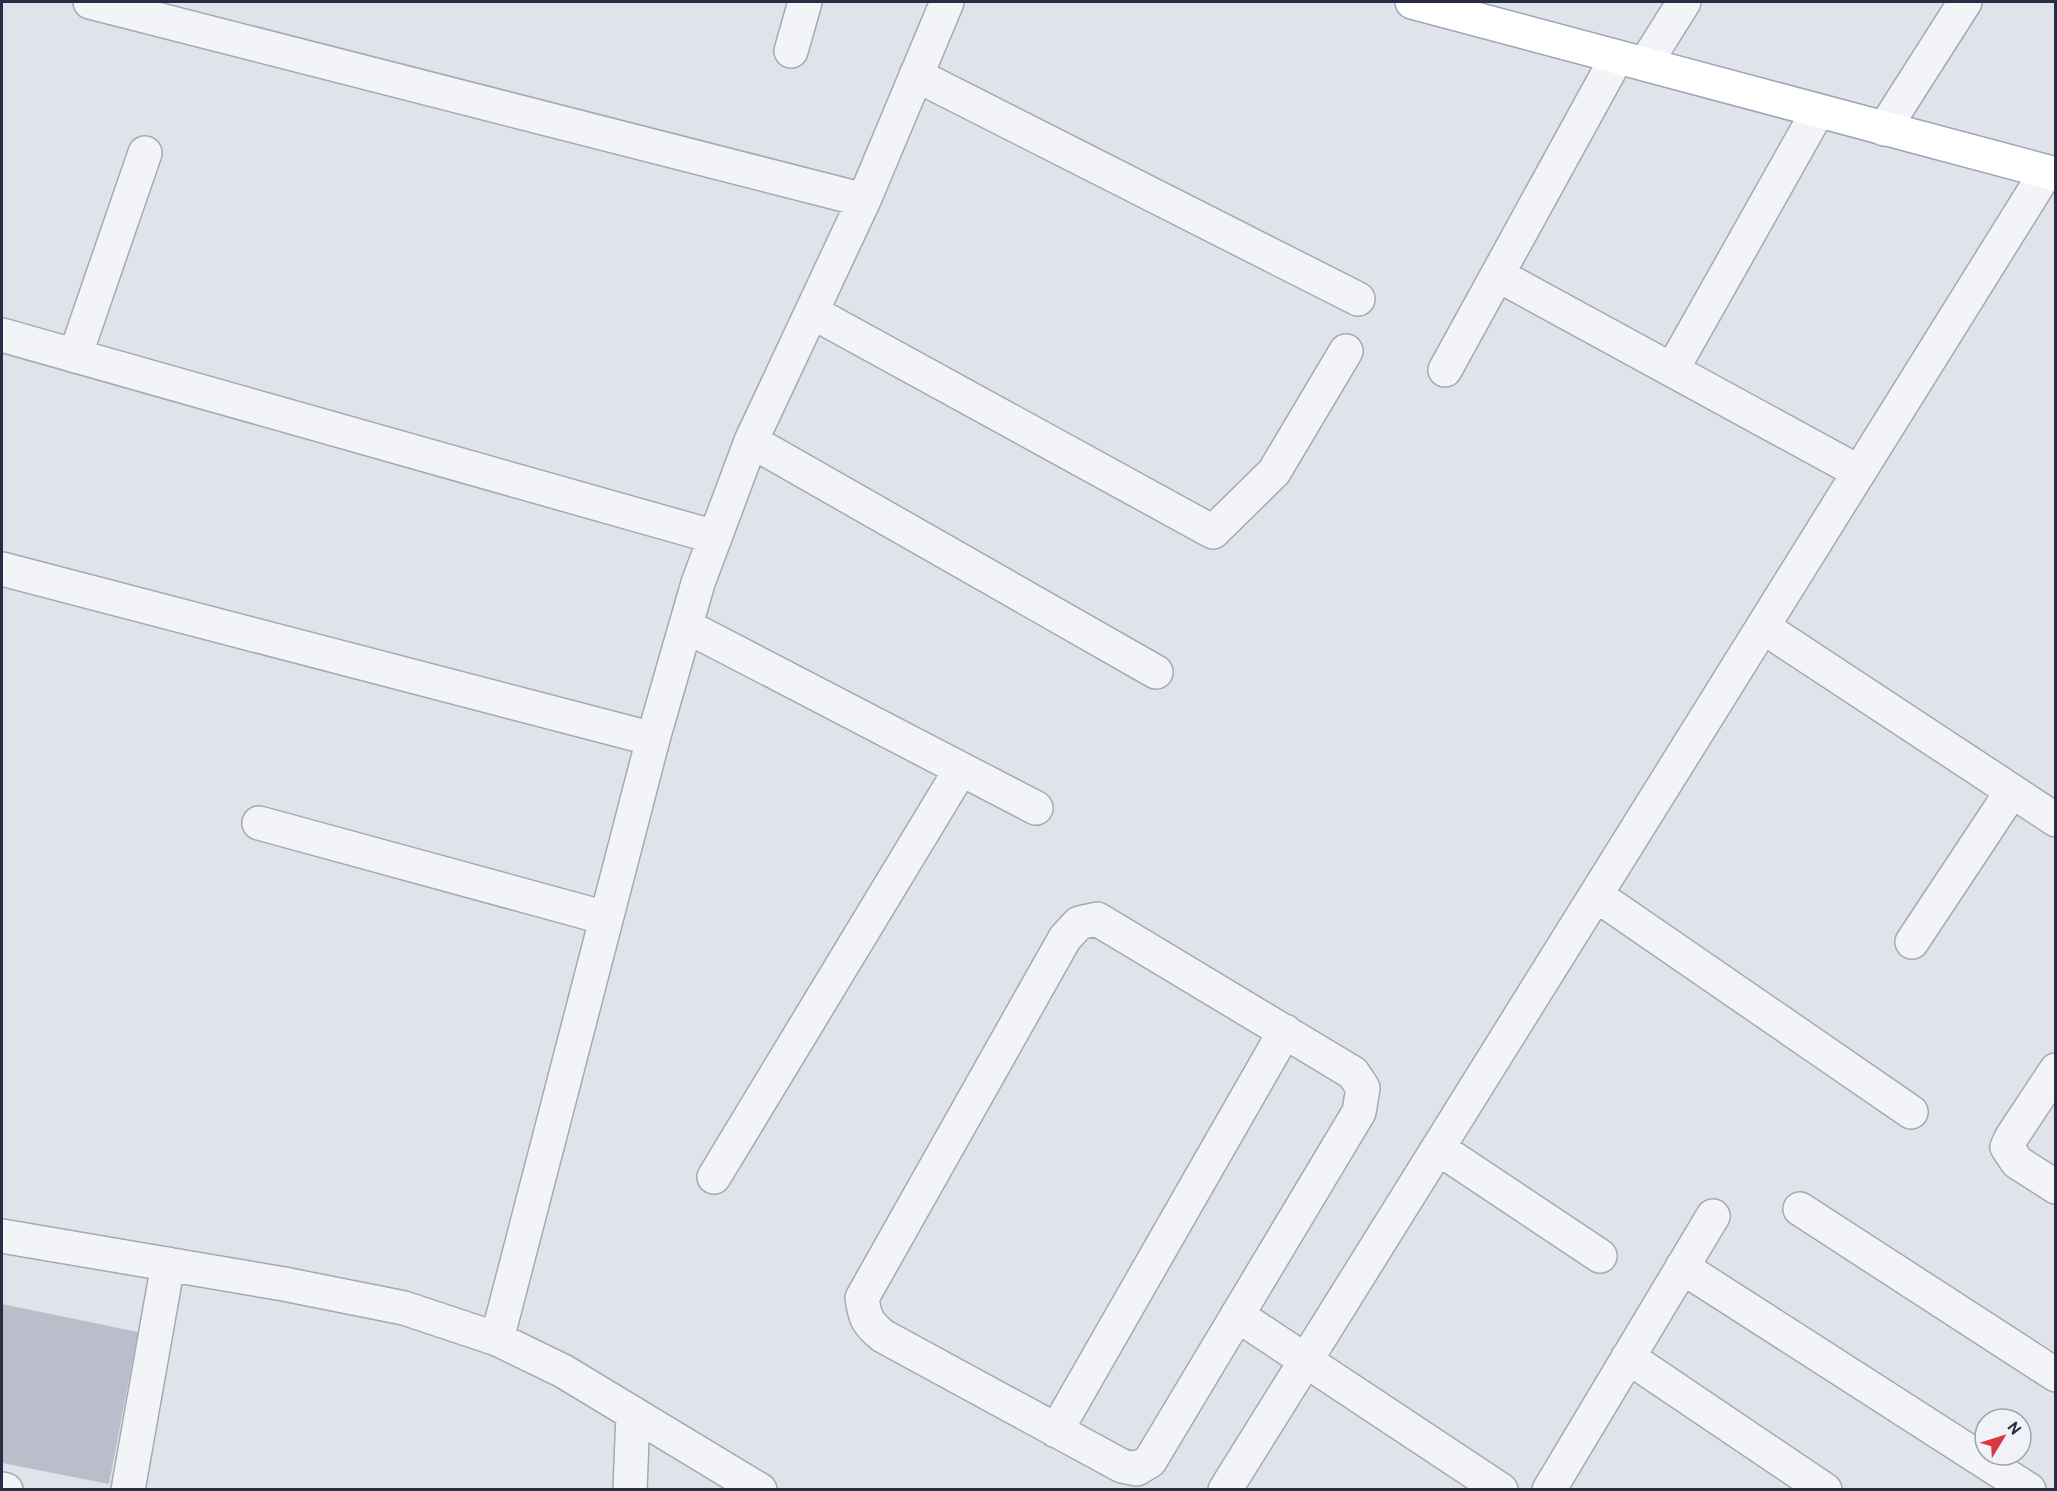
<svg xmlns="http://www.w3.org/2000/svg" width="2057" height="1491" viewBox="0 0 2057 1491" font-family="Overpass,sans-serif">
<rect width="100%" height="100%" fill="#e0e3ea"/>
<path fill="#babecb" d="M2,1304L138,1332L109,1484L2,1463Z"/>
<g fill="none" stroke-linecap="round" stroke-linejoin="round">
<defs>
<path id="minor" d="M90,2L864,200
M791,51L805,2
M1645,64L1684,2
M916,75L1358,299
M1884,129L1965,2
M1498,275L1859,472
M812,312L1213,532L1274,472L1346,351
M2,335L715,537
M75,356L145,153
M1445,370L1617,57
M1672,370L1818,111
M751,441L1156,672
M2,569L653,739
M686,626L1036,808
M1763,627L2056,820
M259,823L606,918
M1596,895L1911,1112
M1097,919L1353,1073L1363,1088L1359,1112L1150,1461L1137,1469L1122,1466L883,1336C867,1323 865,1318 862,1298L1065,938L1079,923Z
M1912,942L2012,791
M2056,1070L2011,1138L2007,1147L2017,1162L2056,1187
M1438,1148L1600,1256
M714,1177L961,769
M1800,1209L2056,1375
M2,1236L284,1284L404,1308L497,1339L563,1371L760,1490
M1682,1267L2029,1490
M1237,1315L1501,1490
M497,1339L653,739L698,583L751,441L864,200L947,2
M1628,1357L1825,1490
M1056,1431L1285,1031
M2,1489L6,1490
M128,1490L168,1264
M630,1490L633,1413
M1225,1490L2046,172
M1549,1490L1713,1216"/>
<path id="major" d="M1412,2L2056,174"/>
</defs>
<use href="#minor" stroke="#a5a9b5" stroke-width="36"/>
<use href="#major" stroke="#9ea5b7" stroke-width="36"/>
<use href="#minor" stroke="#f3f4f8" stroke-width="33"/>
<use href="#major" stroke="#fff" stroke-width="33"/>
</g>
<rect width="2057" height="1491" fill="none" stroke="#272e44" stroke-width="6"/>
<g transform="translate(2003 1437) rotate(52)"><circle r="28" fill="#f0f2f8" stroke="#a0a4b0" stroke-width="1.5"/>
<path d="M0-4.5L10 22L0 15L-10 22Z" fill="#db393f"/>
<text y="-9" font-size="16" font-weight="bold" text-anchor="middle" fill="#272e44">N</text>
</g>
</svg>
